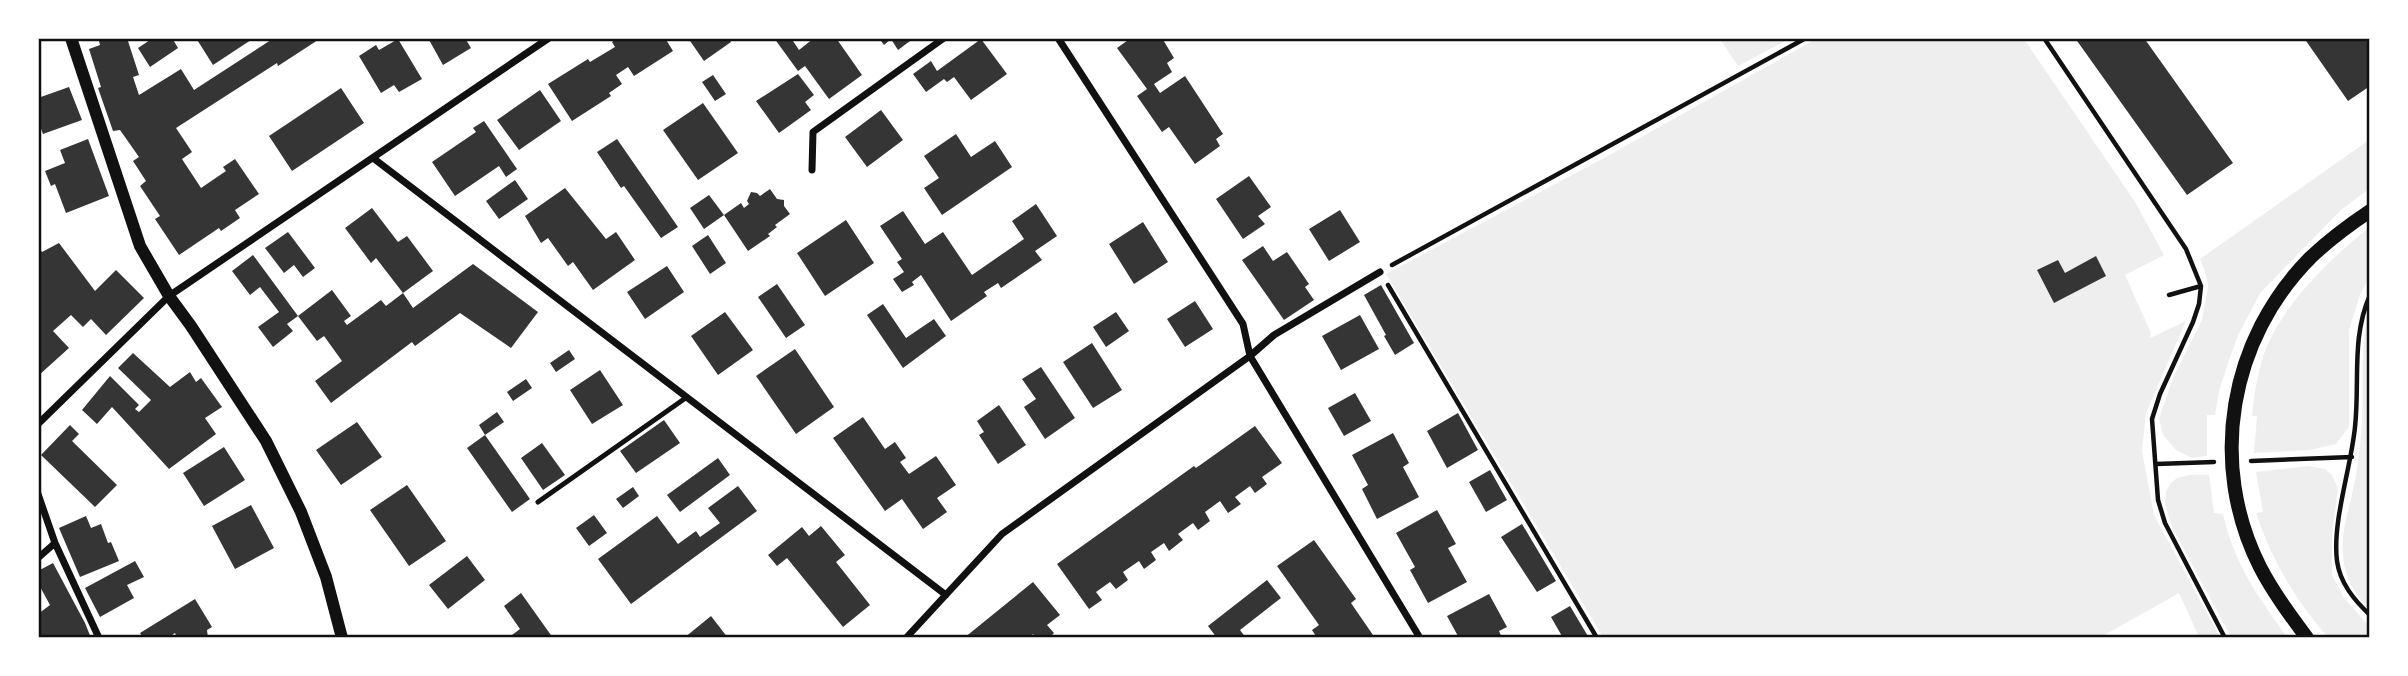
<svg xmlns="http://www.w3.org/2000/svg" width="2408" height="676" viewBox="0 0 2408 676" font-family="Ubuntu,sans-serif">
<rect width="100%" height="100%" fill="#fff"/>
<path fill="#eee" d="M1720,39H1789L1738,66Z
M1816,39H2024L2135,202L2164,255L2125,275L2151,333L2150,338L2186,321L2146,413L2142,451L2154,515L2220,637H2199L2179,593L2101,637H1603L1386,274L1604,158Z
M2369,140V189L2341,210L2261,292L2239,333L2229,360L2219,391L2215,415H2207V456L2192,458L2176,450L2163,435L2159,418L2173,378L2202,320L2208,287L2206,275L2200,259Z
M2369,228V277L2360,295L2349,330V427L2336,444L2310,450L2254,453L2257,416H2252C2254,396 2257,376 2263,357C2279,308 2330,258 2369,228Z
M2369,311L2370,609H2369C2355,595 2345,577 2343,557C2341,532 2347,517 2352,494C2357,475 2359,454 2361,435C2365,393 2358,353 2369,311Z
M2308,466L2325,469L2332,475L2338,489L2332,533V575L2344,598L2369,626V637H2328C2295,600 2272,560 2256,513L2263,512L2256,472Z
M2190,475H2209L2214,513L2223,514C2234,563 2258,597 2287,637H2231L2172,527L2165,505L2166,492L2170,484L2177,478Z"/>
<path fill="#353535" d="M102,38H112L113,41L127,38L139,75L133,77L139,95L181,69L194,90L274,38H321L278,66L277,63L176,128L192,152L182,159L201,188L226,171L223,167L235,159L259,194L235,210L240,218L221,231L219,228L179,255L155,219L160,216L140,186L146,181L133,161L139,157L120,130L113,131L98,88L101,87L89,49L100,45L99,41Z
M153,38H172L178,48L150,67L138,48Z
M196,38H254L213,65Z
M428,38H465L471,48L443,65Z
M618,38H665L673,51L634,76L628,67L616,75L622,84L609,93L611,96L572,121L548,84L588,59L590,62L615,47L612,42Z
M688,38H729L731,42L704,61Z
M774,38H791L799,50L814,38H836L862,75L829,99L805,66L798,71Z
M879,38H914L898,50L891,39L884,45Z
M1131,38H1162L1174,58L1167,63L1172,72L1154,84L1160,93L1185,76L1223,134L1216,139L1220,146L1195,164L1169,127L1162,132L1137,96L1147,89L1117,48Z
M2075,38H2144L2233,163L2187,195Z
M2304,38H2370V86L2348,101Z
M398,39L422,79L399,92L394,85L381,93L359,56L376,45L379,50Z
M981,39L1007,74L971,100L954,77L947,82L944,79L926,92L913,74L931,61L937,71Z
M798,74L814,95L805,102L811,110L779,133L756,101Z
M713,75L726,94L715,101L702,82Z
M69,87L82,120L43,134L38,121V98Z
M341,88L364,123L292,171L269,136Z
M540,90L561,121L519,150L497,120Z
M703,103L738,153L698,180L663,130Z
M881,110L903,140L867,167L845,137Z
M484,121L517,169L506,177L499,166L455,196L432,162L476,132L473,128Z
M956,134L971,157L995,141L1012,167L942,215L924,188L939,178L924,156Z
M88,139L109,196L66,213L55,184L51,186L45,171L65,163L60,150Z
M617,139L678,227L661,238L624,186L621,188L597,152Z
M1249,176L1271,207L1258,216L1265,224L1243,239L1216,199Z
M515,180L528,199L499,219L486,201Z
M565,188L606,239L616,232L635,260L593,290L573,262L568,266L548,238L541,243L525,216Z
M770,189L777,199L784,200V206L790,214L775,225L777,227L768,234L770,236L748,251L724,215L741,203L744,208L749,204L747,201L751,192L757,193L760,196Z
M709,195L724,215L704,229L690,208Z
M1036,204L1057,236L1035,251L1042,260L1001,288L998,283L984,292L987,296L951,321L921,275L912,282L914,285L902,292L893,279L904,272L897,262L902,259L880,226L903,211L925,244L943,232L972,275L1024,239L1012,221Z
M372,208L398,242L407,236L433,271L403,293L376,258L371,263L345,228Z
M1340,210L1360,242L1329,261L1309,229Z
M846,220L874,263L825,296L797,253Z
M1143,222L1168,262L1134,284L1109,244Z
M288,232L315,268L303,277L294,265L284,273L265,248Z
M708,235L726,263L710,274L692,246Z
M59,243L95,291L116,270L144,298L106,335L91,319L83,327L71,315L53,331L69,348L38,376V247L42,252Z
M1263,246L1273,261L1287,252L1309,284L1305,287L1314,300L1284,320L1242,260Z
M253,255L298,316L287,324L293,331L273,347L258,327L279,312L260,287L250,295L232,271Z
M2096,256L2106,276L2054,303L2037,270L2058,260L2065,273Z
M473,264L538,312L511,348L460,313L415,346L412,342L331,403L315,381L342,361L324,336L317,341L298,316L332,290L351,316L344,321L347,325L381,300L386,306L403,293L413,308Z
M667,266L684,292L645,319L627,292Z
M777,284L805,325L786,338L758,297Z
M1381,285L1414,343L1395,355L1384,336L1386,335L1364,295Z
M1195,301L1213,329L1185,347L1167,319Z
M883,304L906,338L934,319L946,336L903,368L867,315Z
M725,312L753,350L718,375L691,336Z
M1116,312L1129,331L1106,347L1093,327Z
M1360,315L1379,349L1341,370L1322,336Z
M1092,343L1122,390L1093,408L1063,362Z
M795,349L834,407L796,434L756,376Z
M569,350L575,359L556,372L550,363Z
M133,353L170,387L190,372L196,382L201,378L222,407L205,418L216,434L169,469L112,407L97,424L82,410L110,376L139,405L135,409L139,412L151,400L118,368Z
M1041,367L1075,418L1045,439L1024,407L1036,399L1022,379Z
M600,370L623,405L592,424L570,390Z
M526,379L532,388L513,401L507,392Z
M1355,393L1371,421L1344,436L1328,408Z
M999,405L1026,445L998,464L979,435L984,432L977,421Z
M497,412L504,422L485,435L479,425Z
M1458,413L1478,450L1447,468L1427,431Z
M863,417L885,449L895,442L906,458L900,462L909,474L936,456L956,485L937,498L947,512L923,529L902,499L885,511L833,438Z
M664,420L680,443L636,473L620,451Z
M357,422L382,457L341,485L316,450Z
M70,425L79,434L72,441L117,485L95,507L41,455Z
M1255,426L1282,463L1262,477L1267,484L1255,493L1250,486L1235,497L1241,504L1228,513L1220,501L1205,512L1210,521L1198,530L1193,523L1178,534L1183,540L1169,551L1164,543L1151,552L1156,560L1144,569L1139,561L1123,572L1128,580L1116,589L1110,582L1096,592L1102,600L1089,609L1057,564L1194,466L1196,468Z
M1393,433L1409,463L1403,467L1419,497L1377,519L1362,489L1368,485L1352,455Z
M485,435L530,499L512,512L467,448Z
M542,443L565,475L543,490L521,458Z
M224,447L245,480L204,506L183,473Z
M718,458L730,475L680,512L667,495Z
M1490,470L1507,500L1486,512L1469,482Z
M407,485L446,541L409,566L370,510Z
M738,486L757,511L631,604L598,559L657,516L678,544L696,531L700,537L720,523L708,508Z
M633,487L639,496L623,508L616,499Z
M251,505L274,548L235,569L212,526Z
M1437,510L1456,544L1448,548L1467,582L1428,603L1410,570L1415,567L1396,533Z
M594,515L607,533L589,546L576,528Z
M86,516L91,528L101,524L108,543L111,542L119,561L80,577L59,528Z
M1522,524L1556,581L1537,592L1501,537Z
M821,526L845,555L836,562L870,605L843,627L787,558L777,566L768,555L802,527L809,536Z
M1314,540L1356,599L1351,603L1375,638H1317L1312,630L1319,625L1277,566Z
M467,556L485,580L448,609L429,585Z
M135,561L144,577L127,585L134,598L100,617L85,588Z
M53,563L85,623L91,638H38V614L50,605L38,583V571Z
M1267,580L1281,598L1240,630L1246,638H1217L1208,626Z
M1033,582L1060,615L1047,625L1054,633L1049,638H1036L1033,634L1029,638H964Z
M521,593L553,638H508L520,629L504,606Z
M1489,594L1507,627L1499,631L1502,638H1459L1447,616Z
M195,599L212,627L207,630L208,638H177L175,633L168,638H143L140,633Z
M1570,606L1589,638H1563L1551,617Z
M711,616L728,638H684Z"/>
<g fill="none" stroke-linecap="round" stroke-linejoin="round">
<path stroke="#111" stroke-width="4.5" d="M2044,38L2186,249L2201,286L2199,304L2193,322L2160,394L2152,419L2158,500L2165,523L2225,638
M1392,265L1806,38
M1388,285L1597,638
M2169,295L2201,286
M2370,295C2351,338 2360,382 2355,427C2351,468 2332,522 2337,561C2340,583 2354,600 2370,615
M2251,461L2352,457
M2156,464L2214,462"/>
<path stroke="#111" stroke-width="5" d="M538,502L687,397"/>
<path stroke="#111" stroke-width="7" d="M1058,38L1243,324L1250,356L1420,638
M373,158L946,595
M812,170L813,132L944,38
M38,424L169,296L549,38
M38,494L55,543L99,638
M38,558L55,543
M906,638L1002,534L1250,356L1274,335L1380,272"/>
<path stroke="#111" stroke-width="12" d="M71,38L140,246L169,296L191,326L266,441L301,512L326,577L342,638"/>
<path stroke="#111" stroke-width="14" d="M2307,638C2290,615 2273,592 2260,567C2208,464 2229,339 2311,257C2329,240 2349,225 2370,211"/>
</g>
<rect width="2408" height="676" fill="none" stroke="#ffffff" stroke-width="80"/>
<rect x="40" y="40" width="2328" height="596" fill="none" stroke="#111" stroke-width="2.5"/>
</svg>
